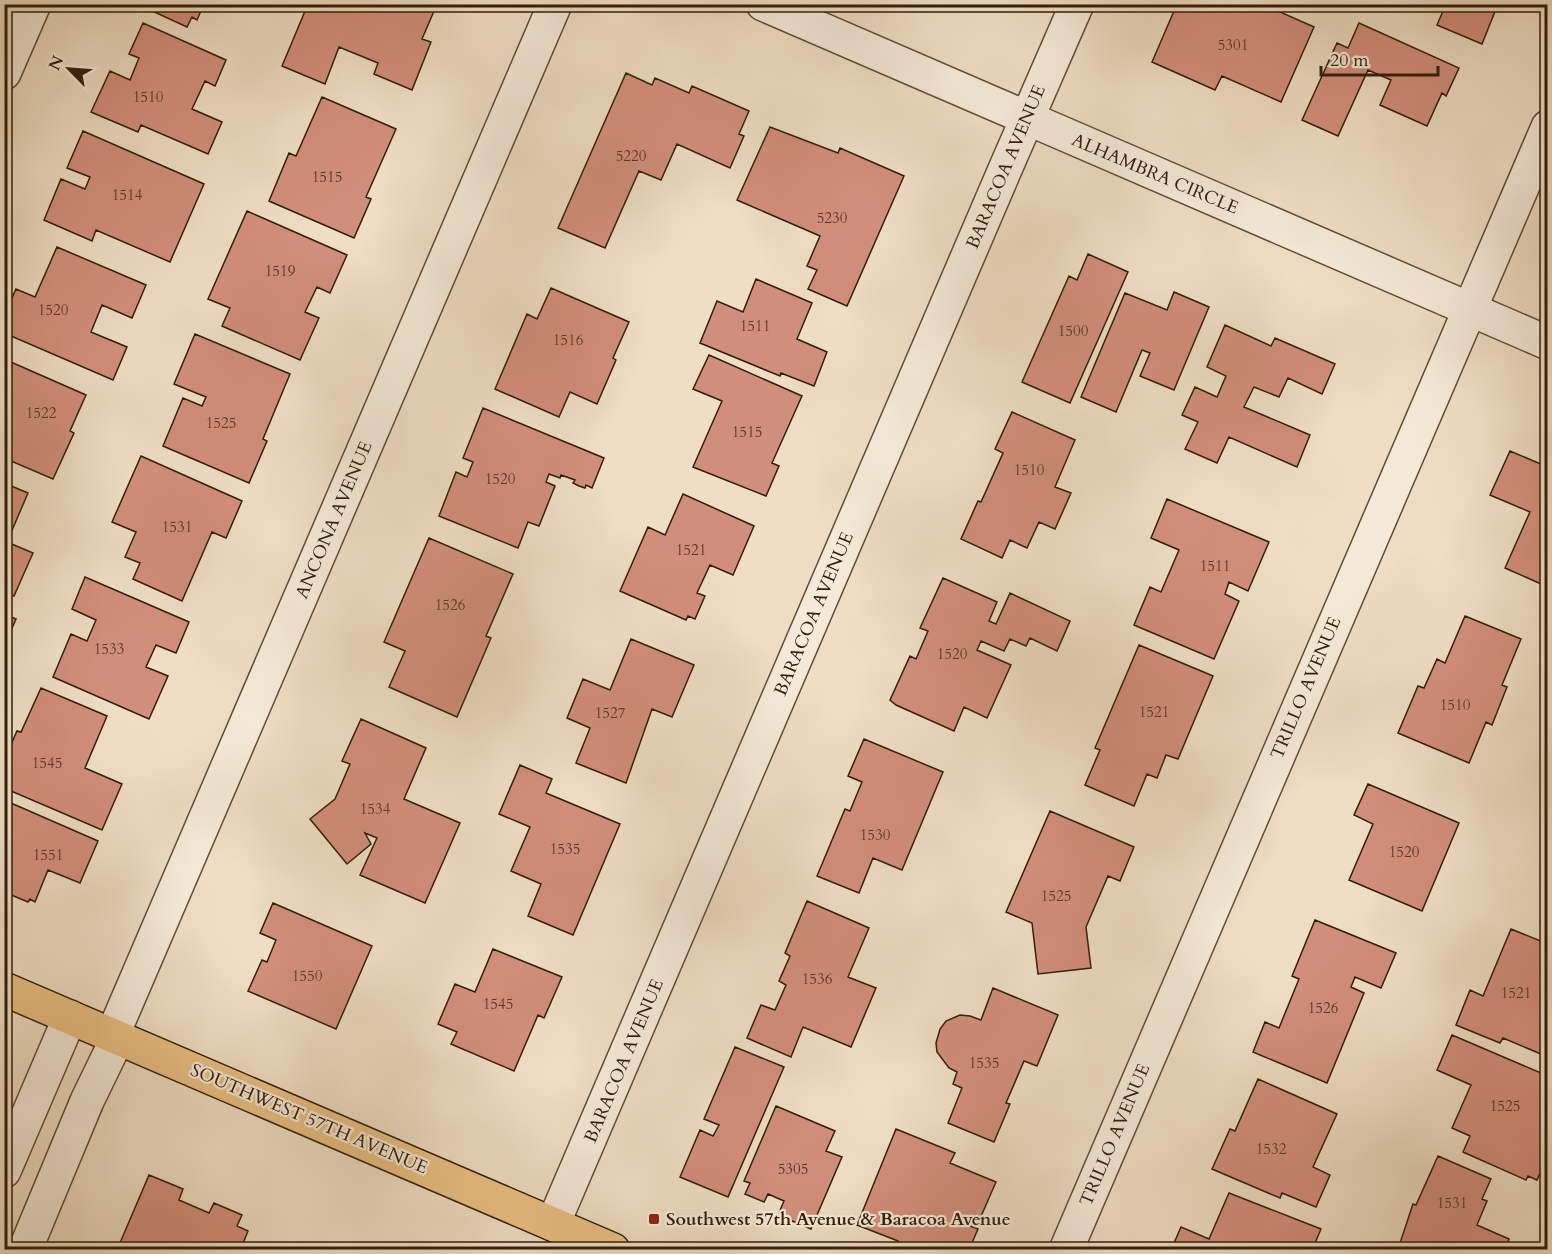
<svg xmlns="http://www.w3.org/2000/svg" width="1552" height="1254" viewBox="0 0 1552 1254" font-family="Cardo,serif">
<rect width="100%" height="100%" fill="#efdec4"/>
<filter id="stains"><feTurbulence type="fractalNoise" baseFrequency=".00333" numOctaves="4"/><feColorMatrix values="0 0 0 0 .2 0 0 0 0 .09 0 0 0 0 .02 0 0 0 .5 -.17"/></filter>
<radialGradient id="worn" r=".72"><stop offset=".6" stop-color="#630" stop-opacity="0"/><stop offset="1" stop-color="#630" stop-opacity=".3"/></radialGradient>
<path fill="#d28e7c" stroke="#311e0a" stroke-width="1.5" d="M137,4H204L197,20L192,17L187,27Z
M308,4H437L422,39L431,42L412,90L374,74L378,63L339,47L325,84L282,66Z
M1177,4H1262L1314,27L1281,102L1222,76L1215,90L1152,62Z
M1446,4H1498L1482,44L1437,25Z
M143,23L226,60L215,86L205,81L192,109L222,122L208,154L141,125L138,132L91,112L110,71L130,80L139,58L129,54Z
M1359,23L1459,68L1446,96L1442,93L1427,126L1380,105L1391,80L1368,70L1338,136L1302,120L1337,43L1348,48Z
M626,73L652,85L655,78L689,93L692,86L749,111L739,134L744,136L730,168L677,144L661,180L639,171L605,248L558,228Z
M322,97L396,129L366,197L371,199L354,238L269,201L289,153L296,156Z
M770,127L838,153L840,148L904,176L847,306L808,289L817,270L807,266L820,236L737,200Z
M83,131L204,184L170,262L96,230L92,241L44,220L61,179L85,189L90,177L67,168Z
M247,211L347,255L330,293L317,287L305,312L319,318L300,360L222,326L230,308L208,299Z
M57,247L146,285L132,318L102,305L91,332L127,347L113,380L4,333V316L16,289L35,297Z
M1088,254L1128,272L1070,403L1022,382L1069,276L1077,280Z
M756,279L812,303L797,339L827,352L814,386L781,373L780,376L700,343L717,301L743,312Z
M551,288L629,322L613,358L616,360L597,404L570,392L559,417L495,389L527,314L537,319Z
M1174,292L1209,307L1174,390L1140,376L1150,353L1142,350L1116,412L1081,397L1125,293L1167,310Z
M1225,325L1271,346L1275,338L1335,364L1322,394L1288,378L1279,397L1254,387L1244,407L1310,435L1297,467L1229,437L1217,463L1185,449L1198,422L1182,415L1195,387L1217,397L1226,376L1207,367Z
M195,334L290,374L263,439L267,441L249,483L163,446L183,398L202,406L206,397L174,384Z
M709,355L802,396L772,463L779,466L766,496L693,467L722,401L693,389Z
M4,359L86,395L70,431L74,433L53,479L4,458Z
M483,408L604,458L592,488L586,485L585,488L579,486L573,483L575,480L561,475L560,478L549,474L546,482L555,486L539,526L528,522L518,548L439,516L456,472L467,477L473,462L463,458Z
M1012,412L1075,440L1055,487L1071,493L1055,529L1039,522L1027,548L1010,540L1002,558L961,539L978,501L981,502L1003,453L995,449Z
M1510,451L1548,467V587L1505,568L1530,512L1490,495Z
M141,456L242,501L226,538L212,532L182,601L133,579L140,563L125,557L136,532L112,522Z
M4,483L28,493L7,542L33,553L14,596L4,592Z
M683,494L754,526L733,575L710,565L697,593L705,596L695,619L688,616L686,620L620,591L648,527L665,535Z
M1167,499L1269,542L1248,591L1229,582L1225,594L1239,601L1214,659L1134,625L1150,587L1161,592L1179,550L1151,538Z
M429,538L513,574L486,636L491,638L457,717L389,687L405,651L384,642Z
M85,577L189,622L176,653L156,645L146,667L168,676L149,719L53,677L71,634L87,641L96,620L72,609Z
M943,578L997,602L989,621L996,624L1010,593L1070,621L1057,651L1030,638L1026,646L1010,639L1004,651L981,641L977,650L1011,665L987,718L964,707L954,731L896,705L890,700L910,656L916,659L928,631L920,628Z
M4,614L16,619L4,647Z
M1465,616L1521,639L1502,685L1507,687L1492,725L1486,722L1469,763L1398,733L1418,686L1424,688L1437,659L1445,663Z
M631,639L694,665L672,717L652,709L626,783L576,763L590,728L567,718L583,679L610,690Z
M1139,645L1213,676L1178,759L1166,755L1157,778L1147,774L1134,806L1085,785L1100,750L1095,748Z
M41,688L107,716L85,768L122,784L102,830L4,788V771L10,758L6,756L17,731L21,732Z
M361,719L426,748L404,799L460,823L425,903L360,875L377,838L365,833L371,844L347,864L310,819L335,799L350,764L342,761Z
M864,739L943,772L902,870L873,858L859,893L817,876L845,809L850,811L862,782L848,776Z
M520,765L552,779L546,793L620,824L573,935L528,916L541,884L511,871L530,827L499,814Z
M1368,784L1459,823L1422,911L1349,880L1373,824L1354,815Z
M4,800L98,841L80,883L48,870L35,902L30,899L28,902L4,892Z
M1050,811L1134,847L1120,881L1108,876L1086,927L1091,968L1038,974L1032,923L1006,912Z
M807,901L869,928L848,977L876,988L851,1047L803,1027L791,1057L747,1038L761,1005L775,1010L786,985L779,981L790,956L785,953Z
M273,903L372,946L336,1029L248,991L262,960L267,962L276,940L260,933Z
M1548,903V925L1540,922Z
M1315,920L1396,953L1381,988L1355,977L1351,987L1364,993L1327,1083L1253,1052L1265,1022L1279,1028L1299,979L1292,976Z
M1511,929L1548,944V1057L1503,1038L1500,1043L1456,1025L1470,990L1483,996Z
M493,949L562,977L544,1018L538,1015L514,1071L451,1044L457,1032L438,1024L455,984L475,992Z
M993,988L1058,1015L1037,1066L1024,1061L1006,1103L1010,1104L994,1142L948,1123L962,1088L953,1084L957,1072L949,1068L937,1052L936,1043L940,1029L946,1021L960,1015L970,1016L981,1020Z
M1452,1035L1548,1076V1131L1544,1139L1548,1140V1155L1537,1180L1528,1176L1526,1180L1463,1152L1470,1136L1452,1128L1471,1085L1437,1070Z
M735,1047L784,1067L728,1197L680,1177L700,1130L713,1136L719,1125L704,1119Z
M1258,1079L1337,1114L1313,1167L1330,1175L1316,1207L1282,1193L1280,1198L1212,1169L1230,1129L1235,1131Z
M776,1106L835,1131L826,1151L842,1157L811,1229L778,1215L784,1201L768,1194L764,1202L745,1194L750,1183L744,1181Z
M896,1129L955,1153L950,1163L996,1182L979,1221L971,1217L968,1225L978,1229L969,1250H895L898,1241L857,1225Z
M1438,1156L1491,1179L1482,1199L1487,1201L1477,1225L1509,1239L1505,1250H1407L1399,1246L1413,1204L1416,1205Z
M149,1175L183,1189L179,1200L209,1213L214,1203L242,1215L237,1226L248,1231L242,1246L249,1250H117Z
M1229,1193L1321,1229L1312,1250H1171L1181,1227L1209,1239Z"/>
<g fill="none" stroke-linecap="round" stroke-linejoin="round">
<defs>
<path id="minor" d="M763,4L1548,343
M4,73L34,4
M113,1034L555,4
M4,1171L70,1017
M553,1224L1003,174L1077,4
M25,1250L87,1101L118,1037
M1066,1250L1548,127"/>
<path id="major" d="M4,989L613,1250"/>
</defs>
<use href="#minor" stroke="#604e38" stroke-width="36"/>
<use href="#major" stroke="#311e0a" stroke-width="36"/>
<use href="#minor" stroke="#f5ead9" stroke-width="33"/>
<use href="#major" stroke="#e8bf82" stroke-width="33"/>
</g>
<rect fill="#8f2418" stroke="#f5ead9" stroke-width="2" x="648" y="1213" width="12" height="12" rx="3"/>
<g text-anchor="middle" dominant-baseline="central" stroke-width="4.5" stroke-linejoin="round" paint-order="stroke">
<g font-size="15" fill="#593a26">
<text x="1233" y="45">5301</text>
<text x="148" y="97">1510</text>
<text x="631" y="156">5220</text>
<text x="327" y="177">1515</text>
<text x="127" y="195">1514</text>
<text x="832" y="218">5230</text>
<text x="280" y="271">1519</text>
<text x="53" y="310">1520</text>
<text x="755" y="326">1511</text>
<text x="1073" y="331">1500</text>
<text x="568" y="340">1516</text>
<text x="41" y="413">1522</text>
<text x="221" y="423">1525</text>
<text x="747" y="432">1515</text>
<text x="1029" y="470">1510</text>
<text x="500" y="479">1520</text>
<text x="177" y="527">1531</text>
<text x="691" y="550">1521</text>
<text x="1215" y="566">1511</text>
<text x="450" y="605">1526</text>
<text x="109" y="649">1533</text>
<text x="952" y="654">1520</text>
<text x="1455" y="705">1510</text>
<text x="1154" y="712">1521</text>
<text x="610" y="713">1527</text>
<text x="47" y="763">1545</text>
<text x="375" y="809">1534</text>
<text x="875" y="835">1530</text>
<text x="565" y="849">1535</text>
<text x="1404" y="852">1520</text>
<text x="48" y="855">1551</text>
<text x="1056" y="896">1525</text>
<text x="307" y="976">1550</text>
<text x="817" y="979">1536</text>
<text x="1516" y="993">1521</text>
<text x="498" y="1004">1545</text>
<text x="1323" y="1008">1526</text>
<text x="984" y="1063">1535</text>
<text x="1505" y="1106">1525</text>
<text x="1271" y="1149">1532</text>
<text x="793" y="1169">5305</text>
<text x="1452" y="1203">1531</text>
</g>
<g font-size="18" fill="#311e0a" stroke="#f5ead9">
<text transform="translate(1006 167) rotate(-67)">BARACOA AVENUE</text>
<text transform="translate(1155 174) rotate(23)">ALHAMBRA CIRCLE</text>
<text transform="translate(334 520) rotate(-67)">ANCONA AVENUE</text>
<text transform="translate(814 614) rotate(-67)">BARACOA AVENUE</text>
<text transform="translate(1306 688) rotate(-67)">TRILLO AVENUE</text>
<text transform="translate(624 1061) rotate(-67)">BARACOA AVENUE</text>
<text transform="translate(309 1119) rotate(23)">SOUTHWEST 57TH AVENUE</text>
<text transform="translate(1115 1135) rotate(-67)">TRILLO AVENUE</text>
</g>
<g font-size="18" font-weight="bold" fill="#311e0a" stroke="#f5ead9" text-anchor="start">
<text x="666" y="1219">Southwest 57th Avenue &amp; Baracoa Avenue</text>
</g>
</g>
<rect width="1552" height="1254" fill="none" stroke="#efdec4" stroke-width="24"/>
<rect x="6" y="6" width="1540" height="1242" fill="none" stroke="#311e0a" stroke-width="3"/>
<rect x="12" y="12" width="1528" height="1230" fill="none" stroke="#311e0a" stroke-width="1.5"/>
<g transform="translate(69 69) rotate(295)" stroke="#f5ead9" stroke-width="4.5" paint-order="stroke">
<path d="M0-4.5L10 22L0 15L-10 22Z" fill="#311e0a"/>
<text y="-9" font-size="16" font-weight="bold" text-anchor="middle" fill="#311e0a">N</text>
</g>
<path d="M1321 66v9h117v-9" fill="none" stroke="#311e0a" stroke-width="3"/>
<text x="1330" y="66" font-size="18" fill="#311e0a" stroke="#f5ead9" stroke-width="4.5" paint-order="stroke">20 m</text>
<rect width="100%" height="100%" filter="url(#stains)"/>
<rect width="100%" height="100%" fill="url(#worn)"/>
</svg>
